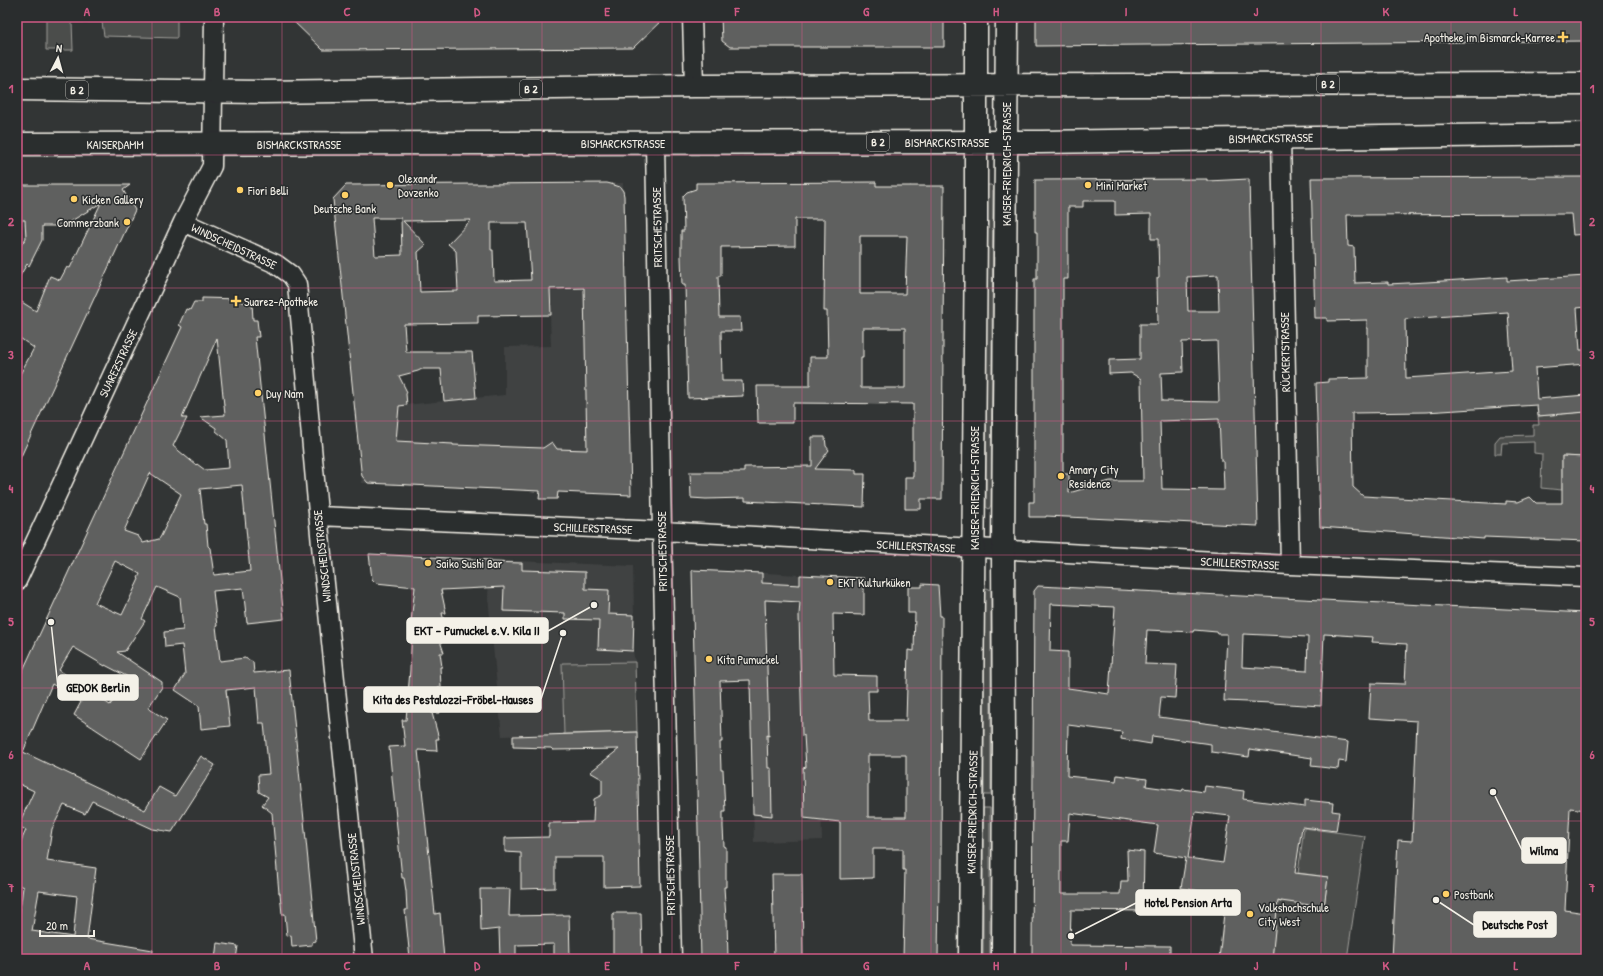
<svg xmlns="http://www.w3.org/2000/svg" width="1603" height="976" viewBox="0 0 1603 976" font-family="'Patrick Hand',sans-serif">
<rect width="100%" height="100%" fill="#323535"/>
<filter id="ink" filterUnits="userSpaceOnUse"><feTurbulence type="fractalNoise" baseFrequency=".025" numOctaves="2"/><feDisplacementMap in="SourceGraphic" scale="8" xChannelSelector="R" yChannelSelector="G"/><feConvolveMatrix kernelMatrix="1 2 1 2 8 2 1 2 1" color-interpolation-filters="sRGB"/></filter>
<g filter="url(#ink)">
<path fill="#404242" d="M623,183L631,495L362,483L355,410L505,395V347L551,346L546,184Z
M17,185H25L26,238L17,251Z
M490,560L633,566L634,615L633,651L635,662L562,663L564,734L502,736L488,597Z
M747,572L816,576L822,840L754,842Z"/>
<path fill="#4b4d4c" stroke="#a09f9a" d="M46,17H177V38L104,36L102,22H72L73,50H46Z
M987,185H991L993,187L991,505L989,509L986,507Z
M1586,412V457L1562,456V490L1541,488L1542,454L1534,453V442L1502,443L1501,454H1495V442L1500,436L1533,435V425H1539L1538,416Z
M987,588L991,590V795H984V589Z
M635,662L637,732L564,734L562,663Z
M983,808H990V959H983Z
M1304,828L1365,836L1347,959H1272L1277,901L1281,902L1282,892L1324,907L1328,877L1298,873Z"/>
<path fill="#5f605f" stroke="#f4f1e8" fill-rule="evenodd" d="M289,17H665L633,48L332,50H323Z
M721,17H944V47H730L722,41Z
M1036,17H1586V41L1036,46Z
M1586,177V234L1573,235L1571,214L1347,215L1348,246L1354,247L1355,283L1388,282V284L1427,282L1507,277V281L1586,276V307L1577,308L1580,350H1586V364L1535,368L1537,399L1586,395V412L1538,416L1537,405L1426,412L1352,413L1353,487L1363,496L1506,504V501L1518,502L1530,497L1536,503H1562V456L1586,457V541L1484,537V539L1320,527L1316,383L1328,382V379L1368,378V328H1367V320L1327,321V318H1315L1311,178ZM1508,312L1512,371L1406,378L1405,319Z
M1207,179V181L1249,179L1258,526L1046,516V517H1029V502H1034V279H1037V232H1035V180ZM1083,201H1115V215L1151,214V239H1158L1159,277L1157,278L1158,324H1140V359L1109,360V374L1131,373L1141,379L1143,481H1110L1069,493V474H1063V279H1068V207H1083ZM1218,275L1219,311H1188L1187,277ZM1217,341L1219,402L1162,401L1161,373L1183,372L1182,342ZM1219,419L1221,461H1223L1224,490L1162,489L1160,421Z
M876,182V186H944L942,499H921V509H905V477H913V404L793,403V423H758L757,386H810V357H828L827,311H824L825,219H795V246L721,247V276H718L719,317H740L741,331H721L722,381H742L743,396L688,398L685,285H682L681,257V231H684L683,196L687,192L696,189V183ZM860,236H907L905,294H860ZM863,328H905V388H861V357H863Z
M607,183L611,184L620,187L623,191L624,196L631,495L558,492L557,499H539L540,491L368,483L362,476L361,470L333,199L346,185ZM372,218H401L402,255L375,256ZM471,220L448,244L456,251L458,291L420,292L418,252L426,245L403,221ZM491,223H527L531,280L494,281L493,250H491ZM584,288L587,450L557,449L552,442L543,448L453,445V444L396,441L399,406L407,405L406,394L407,392L399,376L418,371L422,369H441L444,401L476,398L472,352H406L404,324L478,323V316L551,315L550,289Z
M17,185H130L123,190L135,210L17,465V380L34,348L17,336V299L36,311L50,276L60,280L67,267L70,268L101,203L63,226H42V240L29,266L27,264L17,281V251L26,238L25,220H17Z
M202,298L241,299V302H252L253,320H257L259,337H255L284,619L247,623L243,588L213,591L217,626H216L220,661L245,658L253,662L254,673L289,670L316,941L312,942V945L292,947L291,935L287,936L285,914H282L280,893H279L272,813L262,805L268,797L259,792L258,775L269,774L264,723H259L256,687L226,690L230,726L201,729L199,706L175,690L185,674L182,645L165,647L164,632L183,630L180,597L157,587L142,619L145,621L125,651L117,652L162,682V687L148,708L167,720L141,759L74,715L81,702L52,684L23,752L145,810L159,787L175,796L201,756L215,765L172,832L153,829L92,801L85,814L64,805L52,829L47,861L96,868L87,939L153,950L152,959H17V933L23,887L17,884V850L26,830L18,826L34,791L17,783V683L182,327L179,325L186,309L190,310L194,302H202ZM217,338L225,415L200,417L216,428V431L227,440L229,468L205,470L197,464L196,465L173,446L187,418H182ZM150,473L181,494L161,536L159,539L143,543L138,536L124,531ZM242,485L250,571L214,575L210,548L208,546L206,524H204L200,489ZM115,561L140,574L138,578L139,579L122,615L95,603ZM73,647L105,666V665L130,678L110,705L59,670ZM39,891L77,896L73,937L32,931Z
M812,437H825L826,446L829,450L815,469L856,470V474H865L864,507L745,501V498L706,499L691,498L690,472H744V467L812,466Z
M369,554L490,560L489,562L522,563V570L585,572V589L609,590L608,614L634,615L633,651L598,649L599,620L565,619V613L503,611L504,587L441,590L446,613H442L445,626L442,627L441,644L444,653H440L442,667H440L441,687H438L440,699H437L440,713H432L439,739H436L437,751L418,750L435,914L440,913L444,959H410L405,910H407L406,891L404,878H402L389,747L405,746L402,720H406L410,670L412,630H410L415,587L376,583L372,579Z
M692,570L762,573V583L800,585V575L864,578V615L833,614L834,675L877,676V691H868L869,721H906L908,650L914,651L915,613H908V587H922V584L938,585L940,616H942L941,879H939L938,959H903L905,870H903V849H873V878L840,879V822L804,818L803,768L806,767L804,735L802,736L799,615L800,602L765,600L769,736L767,735L768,768H771L772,816L753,814L750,680L720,681L722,742H720L721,770H723L725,811H723V827L724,846L726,847V887H724L726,919H727L728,959H701ZM868,755H906V817H868Z
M1038,586L1586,613V810L1570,808L1565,910L1586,913V959H1392L1398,840L1412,841L1417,721L1369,718L1371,683L1405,684L1407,644L1372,642L1373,637L1324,634L1321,706L1272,703L1224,701L1227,634H1218L1217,632L1194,630L1193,632L1147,630L1145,664L1177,665L1175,698L1161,697L1159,717L1348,742L1346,762L1339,761L1338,769L1311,766L1312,758L1250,749L1249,757L1211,752V744L1152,736L1151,744L1121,739L1122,732L1068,725L1067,776L1116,781L1117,775L1147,779L1146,786L1182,791L1183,789L1204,792L1205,786L1244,791L1243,799L1305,807V800L1333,803L1332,811L1339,812L1336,831L1302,827L1295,873L1328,877L1324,907L1281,901V902L1278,901L1272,959H1219L1226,895L1181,888L1186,858L1154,853L1158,825L1070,813L1068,841H1061V894H1120L1121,881H1128L1127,850L1144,852L1143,911L1071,910L1070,945L1170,946V959H1032L1034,591ZM1051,604L1115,607L1109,694L1068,688V652L1050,651ZM1243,634L1308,637L1307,671L1242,667ZM1195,812L1230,816L1223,863L1188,858Z
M637,732L640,886L604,887V857H555V888L521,889V853L505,852V838L549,837V823L593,822L594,799L602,795V779L590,772L619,749L553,750L551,748L513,747V736Z
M772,874H802L803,959H774Z
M480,889H510L509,916L569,915L570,959H554V944L516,945V959H500L499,929L481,931Z
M613,913H641L642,959H613Z
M217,943L238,946L236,959H215Z"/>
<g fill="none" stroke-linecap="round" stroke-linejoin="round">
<defs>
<path id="minor" d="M692,17L694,86
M1281,138L1290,565
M655,143L662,531L672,959
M183,222L276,264L291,275L297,284L321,545L364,959
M318,516L662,531L1290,565L1586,577
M17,581L183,222L212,166L214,17"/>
<path id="major" d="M17,89L262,92L694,86L1586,84
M17,144L1041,142L1586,134
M970,959L976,226V17
M1003,959L1004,744L1003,550L1007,17"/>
</defs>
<use href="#minor" stroke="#f4f1e8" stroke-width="21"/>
<use href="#major" stroke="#f4f1e8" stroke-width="25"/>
<use href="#minor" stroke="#2a2d2e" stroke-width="18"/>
<use href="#major" stroke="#2a2d2e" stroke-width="22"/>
</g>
</g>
<path fill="none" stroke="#d15985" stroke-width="1" stroke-opacity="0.55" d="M152,17V959M282,17V959M412,17V959M542,17V959M672,17V959M802,17V959M931,17V959M1061,17V959M1191,17V959M1321,17V959M1451,17V959M17,155H1586M17,288H1586M17,421H1586M17,555H1586M17,688H1586M17,821H1586"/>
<g fill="#ffd166" stroke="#2a2d2e" stroke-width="1.5">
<path d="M1561 31h4v4h4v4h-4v4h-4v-4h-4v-4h4z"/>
<circle cx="390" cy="185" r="4"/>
<circle cx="1088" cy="185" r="4"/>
<circle cx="240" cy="190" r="4"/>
<circle cx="345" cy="195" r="4"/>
<circle cx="74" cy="199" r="4"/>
<circle cx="127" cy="222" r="4"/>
<path d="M234 295h4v4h4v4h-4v4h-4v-4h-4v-4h4z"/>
<circle cx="258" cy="393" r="4"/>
<circle cx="1061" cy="476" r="4"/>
<circle cx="428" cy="563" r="4"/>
<circle cx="830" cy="582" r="4"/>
<circle cx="709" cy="659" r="4"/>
<circle cx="1446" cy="894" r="4"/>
<circle cx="1250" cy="914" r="4"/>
</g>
<g text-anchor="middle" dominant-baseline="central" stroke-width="3" stroke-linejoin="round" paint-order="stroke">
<g fill="#2a2d2e" stroke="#b7b6b0" stroke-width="1">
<rect x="1317" y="75" width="22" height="18" rx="3"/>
<rect x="520" y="80" width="22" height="18" rx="3"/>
<rect x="66" y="81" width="22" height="18" rx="3"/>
<rect x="867" y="133" width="22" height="18" rx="3"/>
</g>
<g font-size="11" font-weight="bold" fill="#f4f1e8">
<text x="1328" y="84">B 2</text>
<text x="531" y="89">B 2</text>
<text x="77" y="90">B 2</text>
<text x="878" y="142">B 2</text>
</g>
<g font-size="12" fill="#f4f1e8" stroke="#2a2d2e" text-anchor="start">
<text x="1555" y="37" text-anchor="end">Apotheke im Bismarck-Karree</text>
<text x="398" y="178">Olexandr<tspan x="398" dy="14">Dovzenko</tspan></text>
<text x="1096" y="185">Mini Market</text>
<text x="248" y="190">Fiori Belli</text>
<text x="82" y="199">Kicken Gallery</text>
<text x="345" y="208" text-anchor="middle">Deutsche Bank</text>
<text x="119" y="222" text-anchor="end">Commerzbank</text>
<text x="244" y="301">Suarez-Apotheke</text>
<text x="266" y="393">Duy Nam</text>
<text x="1069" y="469">Amary City<tspan x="1069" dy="14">Residence</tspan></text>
<text x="436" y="563">Saiko Sushi Bar</text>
<text x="838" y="582">EKT Kulturküken</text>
<text x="717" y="659">Kita Pumuckel</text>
<text x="1454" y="894">Postbank</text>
<text x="1258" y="907">Volkshochschule<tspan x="1258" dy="14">City West</tspan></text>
</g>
<g font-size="12" fill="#f4f1e8" stroke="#2a2d2e">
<text transform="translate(1271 138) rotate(-1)">BISMARCKSTRASSE</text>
<text x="947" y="142">BISMARCKSTRASSE</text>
<text x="623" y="143">BISMARCKSTRASSE</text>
<text x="115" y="144">KAISERDAMM</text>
<text x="299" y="144">BISMARCKSTRASSE</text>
<text transform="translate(1006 164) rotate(-90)">KAISER-FRIEDRICH-STRASSE</text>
<text transform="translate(657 227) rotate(-91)">FRITSCHESTRASSE</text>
<text transform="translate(234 246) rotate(25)">WINDSCHEIDSTRASSE</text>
<text transform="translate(1285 352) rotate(-91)">RÜCKERTSTRASSE</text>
<text transform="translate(118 363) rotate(-65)">SUAREZSTRASSE</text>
<text transform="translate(974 488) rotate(-90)">KAISER-FRIEDRICH-STRASSE</text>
<text transform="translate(593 528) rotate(2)">SCHILLERSTRASSE</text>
<text transform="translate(916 546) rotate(3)">SCHILLERSTRASSE</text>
<text transform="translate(662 551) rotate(-91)">FRITSCHESTRASSE</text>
<text transform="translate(322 556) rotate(-96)">WINDSCHEIDSTRASSE</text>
<text transform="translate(1240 563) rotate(3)">SCHILLERSTRASSE</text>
<text transform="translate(972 812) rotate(-89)">KAISER-FRIEDRICH-STRASSE</text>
<text transform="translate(670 875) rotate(-91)">FRITSCHESTRASSE</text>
<text transform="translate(356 879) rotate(-96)">WINDSCHEIDSTRASSE</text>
</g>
</g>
<path fill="none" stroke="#f4f1e8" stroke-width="1.5" d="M594 605L548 631M51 622L58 688M563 633L541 699M1493 792L1522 850M1071 936L1136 903M1436 900L1474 925"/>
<g fill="#f4f1e8" stroke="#2a2d2e" stroke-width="1.5">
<circle cx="594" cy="605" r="4"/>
<circle cx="51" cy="622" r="4"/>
<circle cx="563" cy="633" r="4"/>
<circle cx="1493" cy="792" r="4"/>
<circle cx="1071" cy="936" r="4"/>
<circle cx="1436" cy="900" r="4"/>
</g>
<g fill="#f4f1e8" stroke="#f4f1e8" stroke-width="1.5">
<rect x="407" y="618" width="141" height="25" rx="4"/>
<rect x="58" y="675" width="80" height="25" rx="4"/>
<rect x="364" y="687" width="177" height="25" rx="4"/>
<rect x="1522" y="838" width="44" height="25" rx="4"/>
<rect x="1136" y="890" width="104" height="25" rx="4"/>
<rect x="1474" y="912" width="82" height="25" rx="4"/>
</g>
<g font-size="13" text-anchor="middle" font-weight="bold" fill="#111">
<text x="477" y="635">EKT - Pumuckel e.V. Kila II</text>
<text x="98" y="692">GEDOK Berlin</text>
<text x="453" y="704">Kita des Pestalozzi-Fröbel-Hauses</text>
<text x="1544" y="855">Wilma</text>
<text x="1188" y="907">Hotel Pension Arta</text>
<text x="1515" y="929">Deutsche Post</text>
</g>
<rect width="1603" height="976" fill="none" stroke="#2a2d2e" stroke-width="44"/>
<g transform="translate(58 58) rotate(6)" stroke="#2a2d2e" stroke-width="3" paint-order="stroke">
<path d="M0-3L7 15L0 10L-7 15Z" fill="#f4f1e8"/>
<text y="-6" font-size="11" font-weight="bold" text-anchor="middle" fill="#f4f1e8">N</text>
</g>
<path d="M40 930v6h54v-6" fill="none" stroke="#f4f1e8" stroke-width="2"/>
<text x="46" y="930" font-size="12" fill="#f4f1e8" stroke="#2a2d2e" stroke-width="3" paint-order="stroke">20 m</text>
<rect x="22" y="22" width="1559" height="932" fill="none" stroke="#d15985" stroke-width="1.5"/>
<g font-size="13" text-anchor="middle" font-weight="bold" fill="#d15985">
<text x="87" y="16">A</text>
<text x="217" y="16">B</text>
<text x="347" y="16">C</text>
<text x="477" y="16">D</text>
<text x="607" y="16">E</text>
<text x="737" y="16">F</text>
<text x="866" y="16">G</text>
<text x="996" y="16">H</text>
<text x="1126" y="16">I</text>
<text x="1256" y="16">J</text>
<text x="1386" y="16">K</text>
<text x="1516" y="16">L</text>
<text x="11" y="93">1</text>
<text x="1592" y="93">1</text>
<text x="11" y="226">2</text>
<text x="1592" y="226">2</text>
<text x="11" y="359">3</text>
<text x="1592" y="359">3</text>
<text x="11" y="493">4</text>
<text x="1592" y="493">4</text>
<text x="11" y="626">5</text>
<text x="1592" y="626">5</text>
<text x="11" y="759">6</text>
<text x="1592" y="759">6</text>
<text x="11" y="892">7</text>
<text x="1592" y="892">7</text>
<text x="87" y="970">A</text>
<text x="217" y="970">B</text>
<text x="347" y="970">C</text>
<text x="477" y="970">D</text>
<text x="607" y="970">E</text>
<text x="737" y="970">F</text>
<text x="866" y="970">G</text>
<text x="996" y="970">H</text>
<text x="1126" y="970">I</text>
<text x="1256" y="970">J</text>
<text x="1386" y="970">K</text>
<text x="1516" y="970">L</text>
</g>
</svg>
